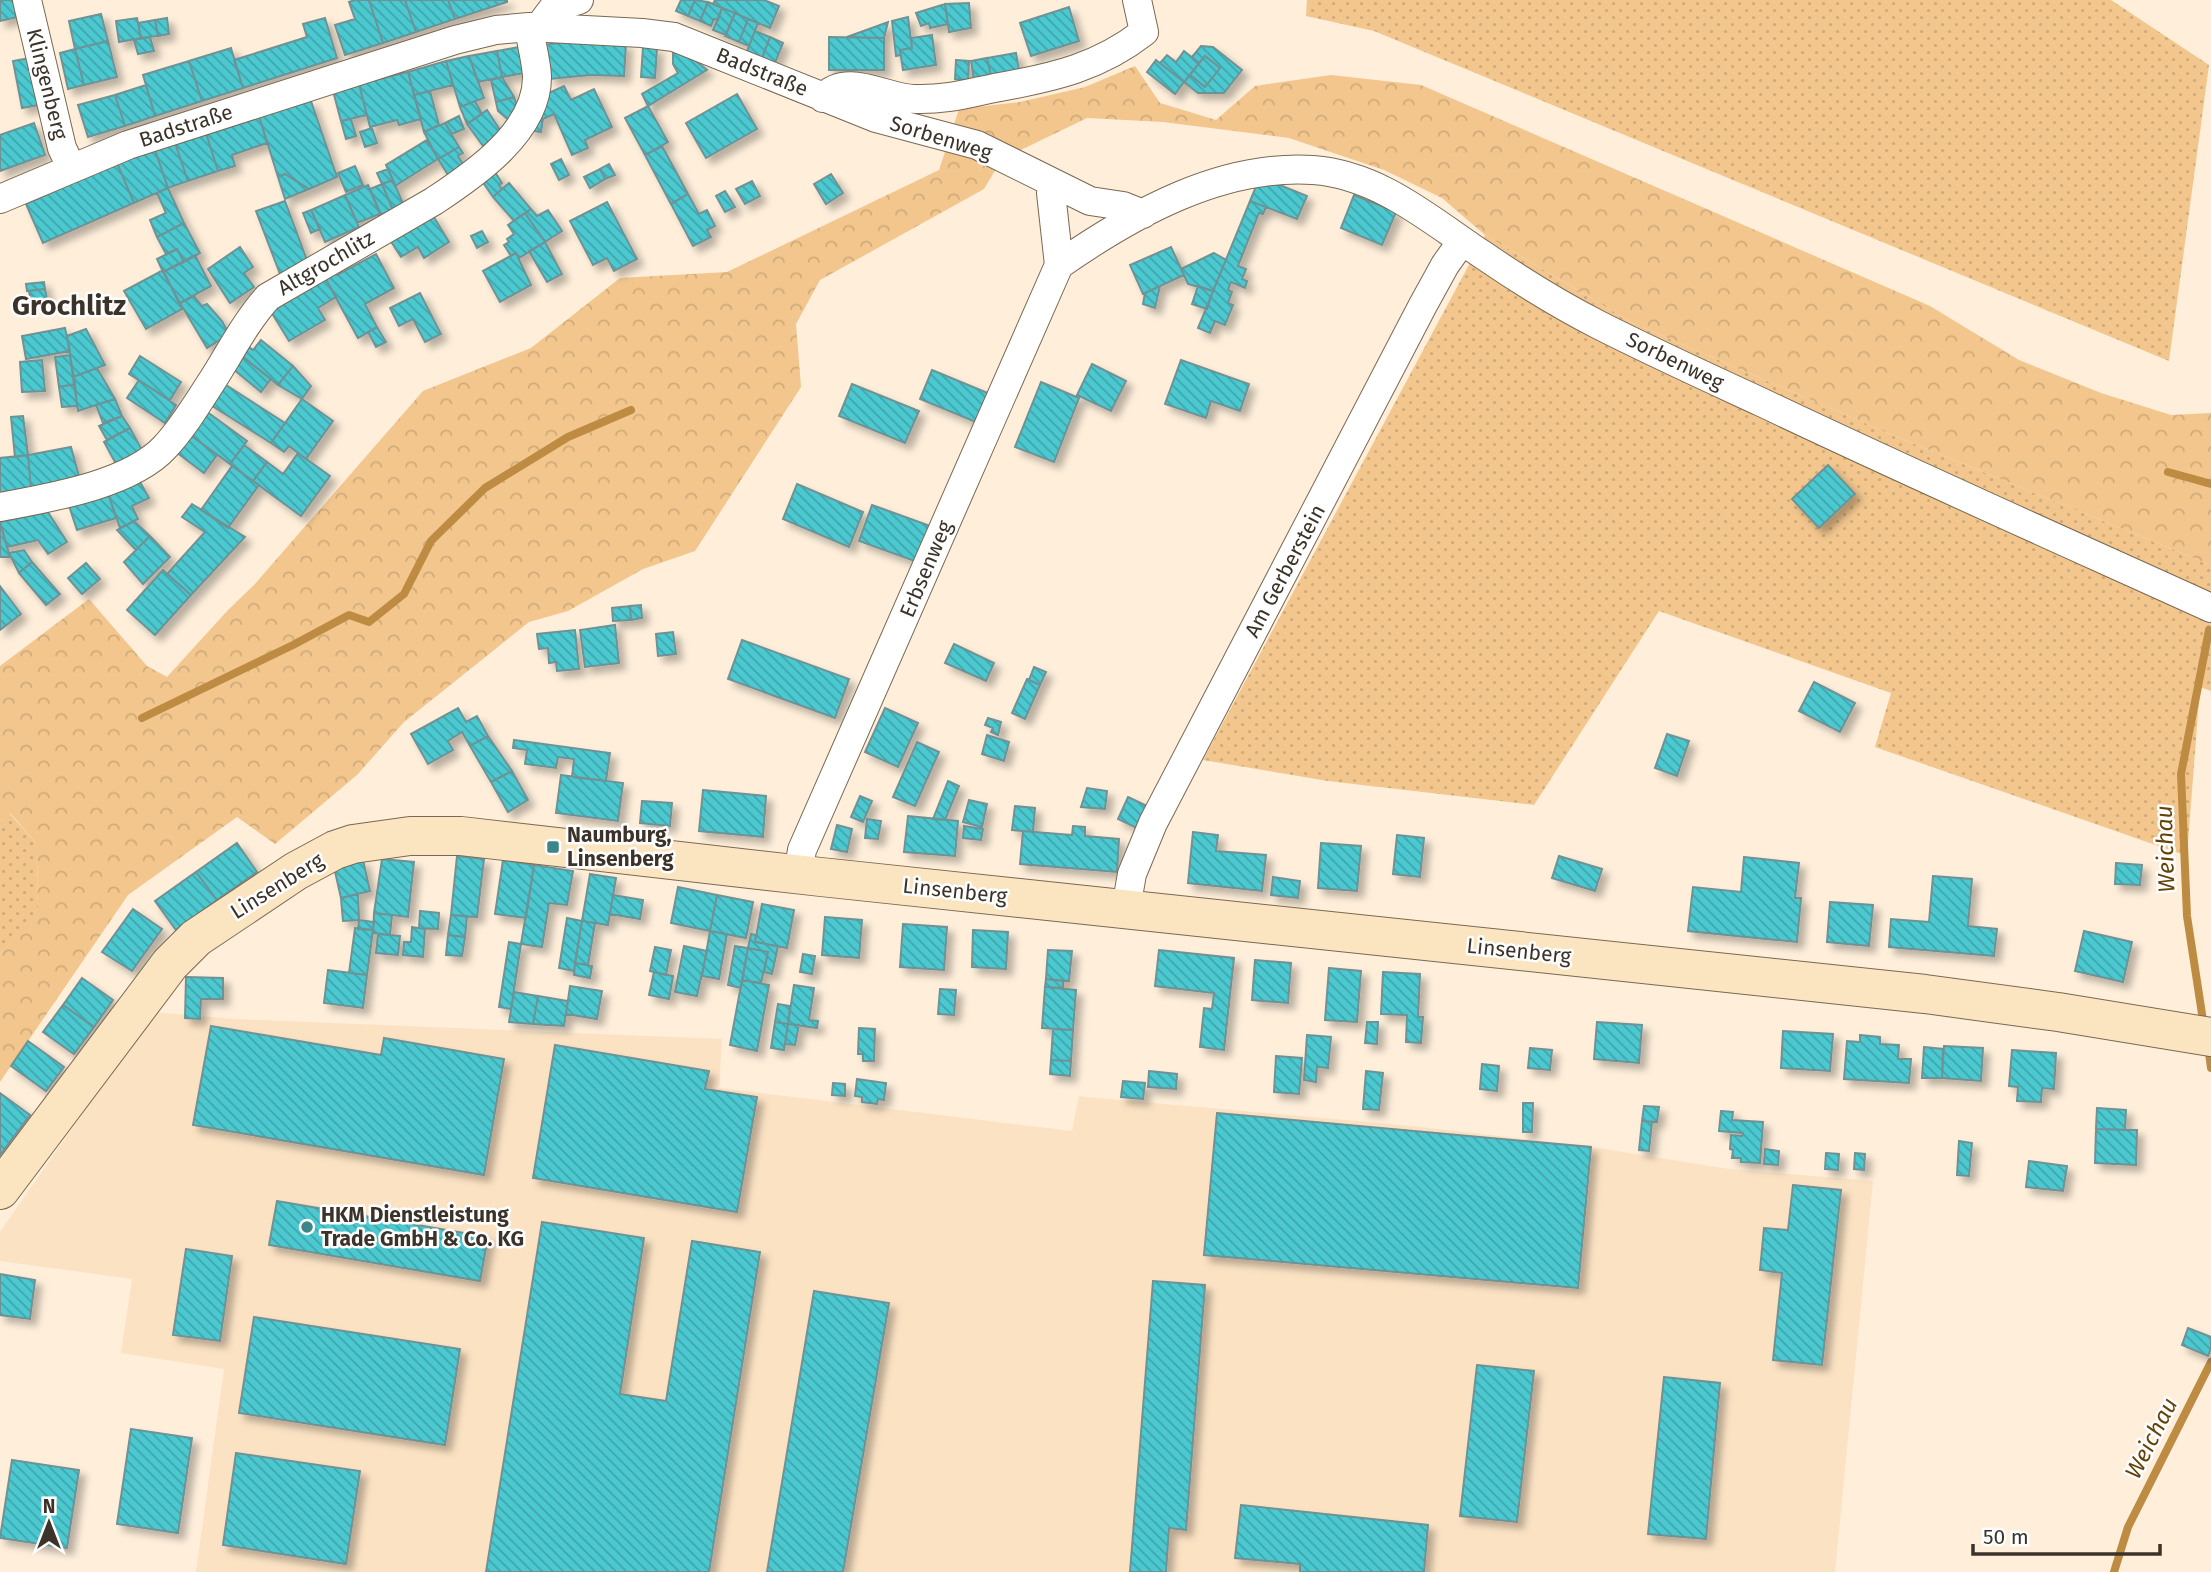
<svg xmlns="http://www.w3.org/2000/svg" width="2211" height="1572" viewBox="0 0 2211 1572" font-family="'Fira Sans',sans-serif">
<defs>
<pattern id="grass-dots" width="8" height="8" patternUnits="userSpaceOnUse" patternTransform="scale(1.75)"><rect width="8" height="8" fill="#f2c68d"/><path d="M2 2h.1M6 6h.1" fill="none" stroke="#d0ab7a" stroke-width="1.8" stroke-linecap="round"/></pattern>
<pattern id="forest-crowns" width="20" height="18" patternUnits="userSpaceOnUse" patternTransform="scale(1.75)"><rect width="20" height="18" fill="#f2c68d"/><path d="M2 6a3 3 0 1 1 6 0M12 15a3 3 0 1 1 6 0" fill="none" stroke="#d0ab7a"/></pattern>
<pattern id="building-back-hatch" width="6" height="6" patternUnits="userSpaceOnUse" patternTransform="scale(1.75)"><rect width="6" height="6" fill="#4bc9d1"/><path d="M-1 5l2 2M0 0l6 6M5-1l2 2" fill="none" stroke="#40a4aa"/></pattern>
<filter id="shadow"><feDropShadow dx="6" dy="6" stdDeviation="3.5" flood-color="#0004"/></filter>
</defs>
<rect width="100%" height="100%" fill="#feeeda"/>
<path fill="#fbe2c3" d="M153,1012L234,1019L722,1039L719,1088L1072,1131L1079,1096L1086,1097L1412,1126L1591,1147L1729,1169L1873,1181L1835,1572H196L224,1369L121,1353L132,1279L0,1261V1232Z"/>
<path fill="url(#grass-dots)" d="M1307,0H2111L2209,65L2169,361L1374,31L1306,16Z
M1485,235L1633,323L1895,436L2211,565V691L2200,687L2187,856L1875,747L1891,693L1659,611L1534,805L1328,781L1203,760Z
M10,814L37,844L38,912L0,954V821Z"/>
<path fill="url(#forest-crowns)" d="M1135,66L1160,103L1216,120L1255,86L1331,75L1421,85L1930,306L2019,360L2101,393L2171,415L2211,413V565L1895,436L1633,323L1485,235L1442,198L1384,170L1289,138L1163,122L1087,118L1002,159L984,189L820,280L796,324L801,387L695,551L643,569L568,611L529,622L404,722L357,775L275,844L237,817L128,895L0,1082V954L38,911L37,844L11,814L0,821V666L89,599L147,666L167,677L228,610L254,585L423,391L531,348L620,278L727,272L939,170L959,109L1020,102L1085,87Z"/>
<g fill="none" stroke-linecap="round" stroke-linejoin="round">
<path stroke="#be8b42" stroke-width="8" d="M2168,472L2211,484
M142,718L293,645L349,615L369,622L404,594L431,541L485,488L568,437L631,410
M2204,1027L2187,916L2181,774L2209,630
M2208,1046L2211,1068
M2114,1572L2128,1527L2211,1362"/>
</g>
<path fill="url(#building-back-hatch)" stroke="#6f9294" stroke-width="2" filter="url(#shadow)" d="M0,0H18L22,16L0,21Z
M355,0H369L383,43L345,55L335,25L355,19L349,2Z
M369,0H405L416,32L383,43Z
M405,0H448L455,19L416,32Z
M448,0H507V2L455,19Z
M681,0H695L688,16L676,11Z
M695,0L708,2L700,21L688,16Z
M715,0H764L779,6L770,28L713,4Z
M708,2L722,8L718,20L714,19L711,26L700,21Z
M969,3L971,28L949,32L945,4Z
M945,4L948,24L930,28L929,23L921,26L916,13Z
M1069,7L1079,41L1031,56L1020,23Z
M722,8L735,13L726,35L713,30Z
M735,13L748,19L739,42L725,36Z
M101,14L108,41L75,49L69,21Z
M908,17L912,48L900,50L901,55L896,56L892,21Z
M137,18L141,38L119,42L116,21Z
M167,18L169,34L158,36L155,20Z
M325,18L337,58L243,88L234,60L307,37L303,24Z
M748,19L758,23L749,46L739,42Z
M155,20L158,36L141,38L138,23Z
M888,22L884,38L847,37Z
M755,31L770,37L762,58L747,51Z
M932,35L936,65L903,70L900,50L912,48L911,38Z
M150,37L154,51L138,54L134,40Z
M770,37L783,43L775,63L762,58Z
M829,37L884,38V70H829Z
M108,41L117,77L84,85L75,49Z
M572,41L626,44L624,76L590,75L550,79L543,45Z
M525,46L530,72L502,77L497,51Z
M1201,46L1213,47L1242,70L1224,93H1198L1184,82L1190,75L1205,87L1220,68L1205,56L1199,63L1192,57Z
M643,47L657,48L655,78L641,77Z
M231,48L243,88L202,101L189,61Z
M75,49L84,85L68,89L60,53Z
M497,51L502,77L478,82L469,56Z
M673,51L690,56L707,70L648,106L642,94L678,73L673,64Z
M1184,51L1199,63L1184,82L1160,63L1167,55L1176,62Z
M1016,53L1019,70L991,76L987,58Z
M469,56L484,98L460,107L446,61Z
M1205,56L1220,68L1205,87L1190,75Z
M30,58L39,105L22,108L13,61Z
M987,58L991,76L974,80L971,61Z
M956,60L969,61L968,80L955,79Z
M1156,60L1184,82L1175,94L1147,72Z
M189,61L202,101L155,116L143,75Z
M446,61L453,85L414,95L408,72Z
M408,72L421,119L399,125L397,120L370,127L359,84Z
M502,77L514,97L496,102L491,80Z
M359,84L367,115L341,121L333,91Z
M146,85L155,116L125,126L115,95Z
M564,86L571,100L594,89L612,127L585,140L588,148L572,155L554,114L543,119L541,132L527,130L542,96Z
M430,91L439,125L424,132L414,95Z
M737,94L757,129L706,158L686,123Z
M115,95L125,126L88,137L78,105Z
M514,97L518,109L511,122L498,111L496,102Z
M311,101L337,177L309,189L285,174L278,177L259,116Z
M475,101L482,114L467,124L460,107Z
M648,106L668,142L645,155L625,118Z
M487,110L502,133L483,146L467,124Z
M259,116L267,143L232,155L235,166L218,171L206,133Z
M459,116L464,129L452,134L445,123Z
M351,119L356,136L346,139L341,121Z
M34,123L45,155L0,171V135Z
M445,123L459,147L438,159L424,132Z
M372,128L377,143L365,147L360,132Z
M206,133L218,171L188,181L175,143Z
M427,140L438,159L395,186L386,165Z
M175,143L188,181L168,188L155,150Z
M662,146L688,194L671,204L645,155Z
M459,147L463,153L458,156L464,166L448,175L438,159Z
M155,150L168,188L134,203L117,163Z
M561,159L569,175L559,180L551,164Z
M117,163L134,203L43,243L26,204Z
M609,164L615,175L605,179L600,169Z
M355,166L363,185L346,192L338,173Z
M388,169L393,180L382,184L377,173Z
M600,169L605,179L590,188L584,177Z
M495,172L502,183L499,185L502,189L493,197L482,181Z
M285,174L309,189L285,199L278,177Z
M831,174L843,193L826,204L814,184Z
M1260,177L1307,196L1297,219L1250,201Z
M393,180L404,206L393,210L382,184Z
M752,181L760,196L745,204L736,189Z
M509,183L531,209L514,221L493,197Z
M382,184L393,210L381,215L370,189Z
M368,185L380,214L357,223L345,195Z
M168,188L184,223L157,237L150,220L166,213L157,193Z
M725,191L735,207L725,212L716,196Z
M688,194L699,214L707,210L715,226L707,230L711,237L693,246L671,204Z
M345,195L359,227L325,242L311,210Z
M1354,195L1396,212L1382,245L1341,228Z
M285,201L308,263L280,274L256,211Z
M1250,201L1266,207L1263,214L1259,213L1238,266L1246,269L1242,279L1247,281L1245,288L1231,282L1228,290L1232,292L1228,303L1233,305L1225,325L1215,321L1210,333L1198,328Z
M607,202L637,259L614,271L607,258L593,265L570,221Z
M531,209L537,216L548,210L562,231L545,242L525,213Z
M311,210L320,229L311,233L303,213Z
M525,213L545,242L519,258L516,253L511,256L504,245L509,242L507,239L514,234L508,225Z
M432,214L449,242L424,258L418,247L401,257L390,240Z
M184,223L200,253L184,262L177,249L166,254L157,237Z
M482,231L488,242L477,248L471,236Z
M545,242L562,274L547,282L529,251Z
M240,247L253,267L244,273L254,287L230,303L208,269Z
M1171,247L1184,275L1143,294L1130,265Z
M177,249L184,262L163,272L157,259Z
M516,253L531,285L500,302L483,271Z
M1214,253L1226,260L1213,291L1188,284L1181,269Z
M376,254L394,288L365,304L377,327L358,338L324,276L334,270L337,275Z
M195,255L211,286L180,303L163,272Z
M163,270L182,309L146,329L124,291Z
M324,276L336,297L318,308L325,320L289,341L270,310Z
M44,282L45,289L27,291L26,284Z
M1160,286L1155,308L1143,304L1145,293Z
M1198,286L1213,291L1207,309L1192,304Z
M45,289L47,299L31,302L29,291Z
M420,293L441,334L425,342L413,319L399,326L390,308Z
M194,296L202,306L207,304L222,321L229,334L207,348L180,303Z
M377,327L386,342L376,347L368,332Z
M65,328L70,351L26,359L22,336Z
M86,329L105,365L73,377L67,336Z
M261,340L293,366L278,385L242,356L249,347L253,350Z
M70,355L75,384L59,387L55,357Z
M140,356L181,382L170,400L129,374Z
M242,356L271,379L261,392L232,368Z
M42,360L45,391L22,392L20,362Z
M1181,360L1249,384L1240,411L1211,401L1206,418L1165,404Z
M1092,364L1126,381L1111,411L1077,395Z
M293,366L311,386L302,399L278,385Z
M97,368L115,399L78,411L73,377Z
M932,370L995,396L983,425L920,399Z
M139,380L176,405L165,423L127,398Z
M1041,382L1079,398L1054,462L1015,447Z
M223,383L285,423L271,443L209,404Z
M75,384L77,406L62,407L59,387Z
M852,384L919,411L905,443L839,416Z
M115,399L122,416L103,423L96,405Z
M302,399L333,421L306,459L289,446L284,452L271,443Z
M206,411L247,441L230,464L189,434Z
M23,416L28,455L15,457L11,417Z
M122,416L130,428L107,440L99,426Z
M130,428L142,450L116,464L104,442Z
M189,434L217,455L204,473L176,452Z
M244,445L267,462L253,481L230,464Z
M71,447L80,480L31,489L28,455Z
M298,453L330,476L301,516L253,481L267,462L283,474Z
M28,455L31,489L0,493V458Z
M1828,465L1855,494L1819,528L1792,499Z
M232,466L259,485L228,528L201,510Z
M139,480L149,498L132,506L138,519L120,528L108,493Z
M797,484L863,512L849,547L783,519Z
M108,493L116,518L77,530L69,506Z
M192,504L245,537L191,595L167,574L205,532L182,517Z
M872,505L936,528L923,564L859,541Z
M48,512L67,542L48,554L38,540L7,547L0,522Z
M134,521L150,536L136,550L117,530Z
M0,522L10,557H0Z
M150,536L170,557L143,584L124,562Z
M24,550L32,562L19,573L9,553Z
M32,562L60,594L46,605L19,573Z
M86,563L100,579L82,594L68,578Z
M163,570L191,595L155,635L127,610Z
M0,586L21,614L0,630Z
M641,605L642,618L631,620L630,606Z
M630,606L631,620L613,621L612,608Z
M615,625L619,663L585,667L580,630Z
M575,630L579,669L557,671L556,662L549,663L548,648L539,649L537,634Z
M673,632L676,654L658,656L656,634Z
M742,640L849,679L835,718L728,679Z
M954,644L994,663L986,681L945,663Z
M1034,667L1046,672L1040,685L1029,680Z
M1027,679L1040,685L1025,719L1012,713Z
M1814,682L1855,703L1840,732L1799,711Z
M458,708L466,722L477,716L488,736L470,746L462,732L448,741L453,750L428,764L411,734Z
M885,708L918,723L898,767L865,752Z
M988,718L1001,722L998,735L991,732L993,728L985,725Z
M1667,734L1689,741L1677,776L1655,768Z
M987,735L1009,742L1004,761L982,754Z
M488,736L512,771L491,782L470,746Z
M514,740L610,753L606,781L572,777L574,759L558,757L556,768L525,764L527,750L513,748Z
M917,742L939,752L915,806L893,797Z
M512,771L528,800L508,812L491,782Z
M561,775L623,783L618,821L556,813Z
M948,781L959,786L945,820L933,819Z
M1087,788L1107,791L1105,809L1081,807Z
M703,790L766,796L763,837L699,831Z
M860,796L872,801L863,822L851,817Z
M1128,797L1149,807L1139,829L1118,819Z
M969,800L987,804L982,827L963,822Z
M642,801L672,803L670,826L640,823Z
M1015,806L1035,808L1033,832L1012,830Z
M908,816L958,821L955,856L904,852Z
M867,819L881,821L878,839L865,838Z
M837,825L852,829L847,852L831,849Z
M964,826L983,829L981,840L963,838Z
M1073,826L1085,827V836L1119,839L1117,872L1020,864L1023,831L1072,835Z
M1193,832L1218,835L1216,851L1266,855L1262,891L1188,883Z
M1397,835L1424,838L1420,877L1393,874Z
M237,843L257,872L217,900L196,872Z
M1321,843L1361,846L1357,891L1318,888Z
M457,856L484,859L477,917L451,915Z
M1559,856L1602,869L1595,891L1552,878Z
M1744,857L1799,863L1795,898H1801L1797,942L1688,931L1693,887L1741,892Z
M382,859L414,862L408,917L374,913Z
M363,860L370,891L341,898L334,867Z
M503,860L534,865L526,918L495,914Z
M2116,863L2142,865L2140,885L2115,884Z
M534,865L573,871L567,905L549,903L542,947L521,944Z
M196,872L217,900L176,930L155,901Z
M590,874L616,878L608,925L582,921Z
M1933,876L1972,879L1968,926L1997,929L1994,956L1889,947L1891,919L1929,922Z
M1273,877L1300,881L1298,898L1271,895Z
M678,887L717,895L710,931L671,923Z
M358,894L359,920L343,921L341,898Z
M613,895L643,900L640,919L610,914Z
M717,895L753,902L746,938L710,931Z
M1830,902L1873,905L1869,946L1827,942Z
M762,904L794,910L787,948L755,942Z
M133,909L162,929L132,971L102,952Z
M420,911L439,913L438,929L419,928Z
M374,913L392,915L390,935L373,933Z
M451,915L467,916L465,937L448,935Z
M825,917L862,920L859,958L822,955Z
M567,918L582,921L574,971L559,968Z
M359,920L374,922L373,930L358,929Z
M582,921L595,923L588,965L575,963Z
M903,924L947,927L944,970L900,967Z
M412,927L425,929L423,957L403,955L404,942H411Z
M355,928L373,930L367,975L349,973Z
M973,930L1008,932L1006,969L972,967Z
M710,931L727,934L719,979L702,976Z
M2084,931L2132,942L2123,982L2075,971Z
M378,934L400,936L398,955L376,953Z
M751,934L756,935L755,942L778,946L772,974L764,972L768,952L748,948Z
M448,935L465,937L462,956L446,955Z
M509,942L521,944L511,1009L499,1007Z
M684,946L707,951L697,996L675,992Z
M735,946L748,948L741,988L728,985Z
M655,947L671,950L666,975L650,971Z
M748,948L768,952L761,983L742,980Z
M1048,950L1072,951L1069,981L1046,979Z
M1159,950L1234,958L1224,1050L1200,1047L1204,1008L1212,1009L1214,993L1155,986Z
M803,954L815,956L812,974L800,972Z
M1255,960L1291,963L1288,1003L1252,1000Z
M575,963L592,966L590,978L574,975Z
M1329,968L1361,971L1357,1022L1325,1020Z
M328,970L367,975L363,1008L324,1003Z
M654,972L673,976L669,999L649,995Z
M1383,972L1420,974L1418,1017H1423L1421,1043L1406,1042L1407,1015L1381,1014Z
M186,977L223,978V999H201L200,1019L185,1018Z
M82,978L113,1000L94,1027L63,1005Z
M1046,979L1063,981V988L1045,987Z
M742,980L769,985L757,1051L730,1045Z
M794,985L814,988L809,1020L818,1021L817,1028L788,1024Z
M570,986L602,991L597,1019L566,1014Z
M1045,987L1076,990L1073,1030L1042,1028Z
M940,989L956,990L954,1015L938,1014Z
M514,992L538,996L533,1024L509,1022Z
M538,996L568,1001L564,1026L533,1024Z
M778,1004L790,1006L788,1024L775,1022Z
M63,1005L94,1027L74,1054L43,1032Z
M775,1022L788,1024L784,1050L771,1048Z
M1367,1022H1378L1377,1044L1365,1043Z
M1597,1022L1642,1025L1639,1063L1594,1059Z
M788,1024L799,1025L795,1045L785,1044Z
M211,1026L381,1055L384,1038L504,1059L484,1175L193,1125Z
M859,1028L875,1029L874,1061H863V1054H858Z
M1053,1029L1073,1030L1071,1061L1051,1060Z
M1783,1031L1833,1034L1830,1071L1781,1068Z
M1307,1035L1331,1037L1328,1068L1317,1067L1316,1082L1304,1080Z
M1860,1035L1880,1037V1044L1899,1045L1898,1059H1911L1909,1083L1844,1079L1847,1041L1860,1042Z
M28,1041L64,1067L46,1091L11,1066Z
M555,1045L709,1071L705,1089L757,1097L737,1212L533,1178Z
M1944,1046L1983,1048L1981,1081L1942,1078Z
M1924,1047L1943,1049L1942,1078H1922Z
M1530,1048L1552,1050L1550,1070L1528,1068Z
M2012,1050L2056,1053L2054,1089L2042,1088L2041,1102L2017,1101L2018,1087L2009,1086Z
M1276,1056L1302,1058L1299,1094L1274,1092Z
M1051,1060L1071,1061L1070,1076L1050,1074Z
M1482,1064L1499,1066L1497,1091L1480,1089Z
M1149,1071L1177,1074L1176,1089L1148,1087Z
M1366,1071L1383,1073L1379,1110L1363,1109Z
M857,1079L886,1083L884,1100L878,1099L877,1104L862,1102V1097L855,1096Z
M1123,1081L1145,1083L1143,1099L1121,1097Z
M833,1083L845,1084V1096L832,1095Z
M0,1093L30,1115L0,1155Z
M1523,1103H1533L1532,1132H1523Z
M1644,1106L1659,1107L1657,1122L1642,1121Z
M2097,1108L2126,1110L2125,1130L2096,1129Z
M1721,1111L1733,1112L1732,1120L1763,1122L1760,1163L1741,1162V1158H1732L1733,1150L1730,1149L1731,1135L1742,1136L1743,1133L1719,1131Z
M1217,1113L1591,1147L1578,1288L1204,1255Z
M1642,1121L1652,1122L1649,1151L1639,1150Z
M2096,1129L2137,1130L2136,1165L2095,1163Z
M1959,1141L1972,1143L1969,1176L1957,1175Z
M1765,1149L1779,1151L1778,1165L1764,1164Z
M1826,1153L1839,1154L1838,1170L1825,1169Z
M1855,1153L1865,1154L1864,1170L1854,1169Z
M2029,1161L2067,1166L2063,1191L2026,1187Z
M1793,1185L1841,1190L1822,1365L1773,1360L1782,1273L1760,1270L1764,1228L1788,1230Z
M277,1201L488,1237L480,1281L269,1245Z
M542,1222L644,1238L620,1394L666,1401L692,1241L760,1252L709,1572H486Z
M186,1249L232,1256L220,1341L173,1335Z
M0,1274L35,1280L30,1319L0,1315Z
M1153,1281L1205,1285L1186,1530L1169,1528L1166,1572H1130Z
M814,1291L889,1303L843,1572H767Z
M254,1317L460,1349L445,1445L239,1413Z
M2188,1328L2211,1337V1348L2208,1356L2182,1345Z
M1477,1365L1534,1371L1517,1522L1460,1516Z
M1664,1377L1720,1383L1706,1539L1648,1534Z
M131,1429L192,1438L178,1533L117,1524Z
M236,1453L360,1471L346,1564L223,1545Z
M12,1460L79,1470L67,1548L0,1538Z
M1241,1505L1428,1525L1424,1572H1300V1564L1235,1558Z"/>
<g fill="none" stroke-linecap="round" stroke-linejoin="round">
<defs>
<path id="street" d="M27,0L62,148L71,167
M539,27L554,7L579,0
M823,98C847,71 886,99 915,99C948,100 968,93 1000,87C1055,77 1099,67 1144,32L1137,0
M0,199L128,145L455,40L496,30L529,27L642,33L674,37L876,118L977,145L1090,201L1123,206L1143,214
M1059,265C1132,214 1221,164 1313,170C1380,175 1430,220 1483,255C1521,281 1558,304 1599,325C1652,352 1707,377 1761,402C1910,473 2061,540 2211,608
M0,507C48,498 130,485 165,447C183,428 197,404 212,381C230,353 246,321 268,297L434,201C475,174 538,131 537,76C536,60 531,43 529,27
M798,874L802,850L1059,265L1051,193L1055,185
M1126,908L1132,874L1153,823L1423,305L1445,265L1462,241"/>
<path id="secondary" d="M0,1190L170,964L196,938L296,871L335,850L353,844L410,836H461L821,877L1925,994L2058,1012L2211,1037"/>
</defs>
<use href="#street" stroke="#796852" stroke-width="30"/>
<use href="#secondary" stroke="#796852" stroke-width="40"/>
<use href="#street" stroke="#fff" stroke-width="28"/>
<use href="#secondary" stroke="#fbe5c1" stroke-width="38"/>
</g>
<g fill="#3c8589" stroke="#fefefe" stroke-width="2.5">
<rect x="546" y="840" width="14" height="14" rx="3.5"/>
<circle cx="307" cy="1227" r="7"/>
</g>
<g text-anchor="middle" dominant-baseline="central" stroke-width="5" stroke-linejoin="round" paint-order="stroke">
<g font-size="21" fill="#3b3329" stroke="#fefefe">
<text transform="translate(762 72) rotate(22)">Badstraße</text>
<text transform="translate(47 84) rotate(76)">Klingenberg</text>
<text transform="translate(186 126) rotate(-18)">Badstraße</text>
<text transform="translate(941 138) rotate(17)">Sorbenweg</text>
<text transform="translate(326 263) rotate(-30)">Altgrochlitz</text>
<text transform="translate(1675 361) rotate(26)">Sorbenweg</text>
<text transform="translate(926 569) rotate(-67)">Erbsenweg</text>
<text transform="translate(1285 571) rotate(-62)">Am Gerberstein</text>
<text transform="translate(277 886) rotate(-32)">Linsenberg</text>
<text transform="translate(955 891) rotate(6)">Linsenberg</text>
<text transform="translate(1519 951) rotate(6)">Linsenberg</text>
</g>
<g font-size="21" font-weight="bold" fill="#3b3329" stroke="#fefefe" text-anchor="start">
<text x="567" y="835">Naumburg,<tspan x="567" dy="24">Linsenberg</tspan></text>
<text x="321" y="1215">HKM Dienstleistung<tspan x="321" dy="24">Trade GmbH &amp; Co. KG</tspan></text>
</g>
<g font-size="23" font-style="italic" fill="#654206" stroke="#fefefe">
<text transform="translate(2165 849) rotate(-92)">Weichau</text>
<text transform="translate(2151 1438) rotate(-63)">Weichau</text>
</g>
<g font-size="28" font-weight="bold" fill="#3b3329" stroke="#fefefe">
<text x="69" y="305">Grochlitz</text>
</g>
</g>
<g transform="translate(49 1523)" stroke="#fefefe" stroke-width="5" paint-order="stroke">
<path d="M0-5L12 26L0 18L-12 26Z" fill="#3b3329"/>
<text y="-10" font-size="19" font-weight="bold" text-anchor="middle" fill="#3b3329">N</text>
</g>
<path d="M1973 1544v10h187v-10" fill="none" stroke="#3b3329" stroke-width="3.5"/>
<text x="1983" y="1544" font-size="21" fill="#3b3329" stroke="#fefefe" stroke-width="5" paint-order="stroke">50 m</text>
</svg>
